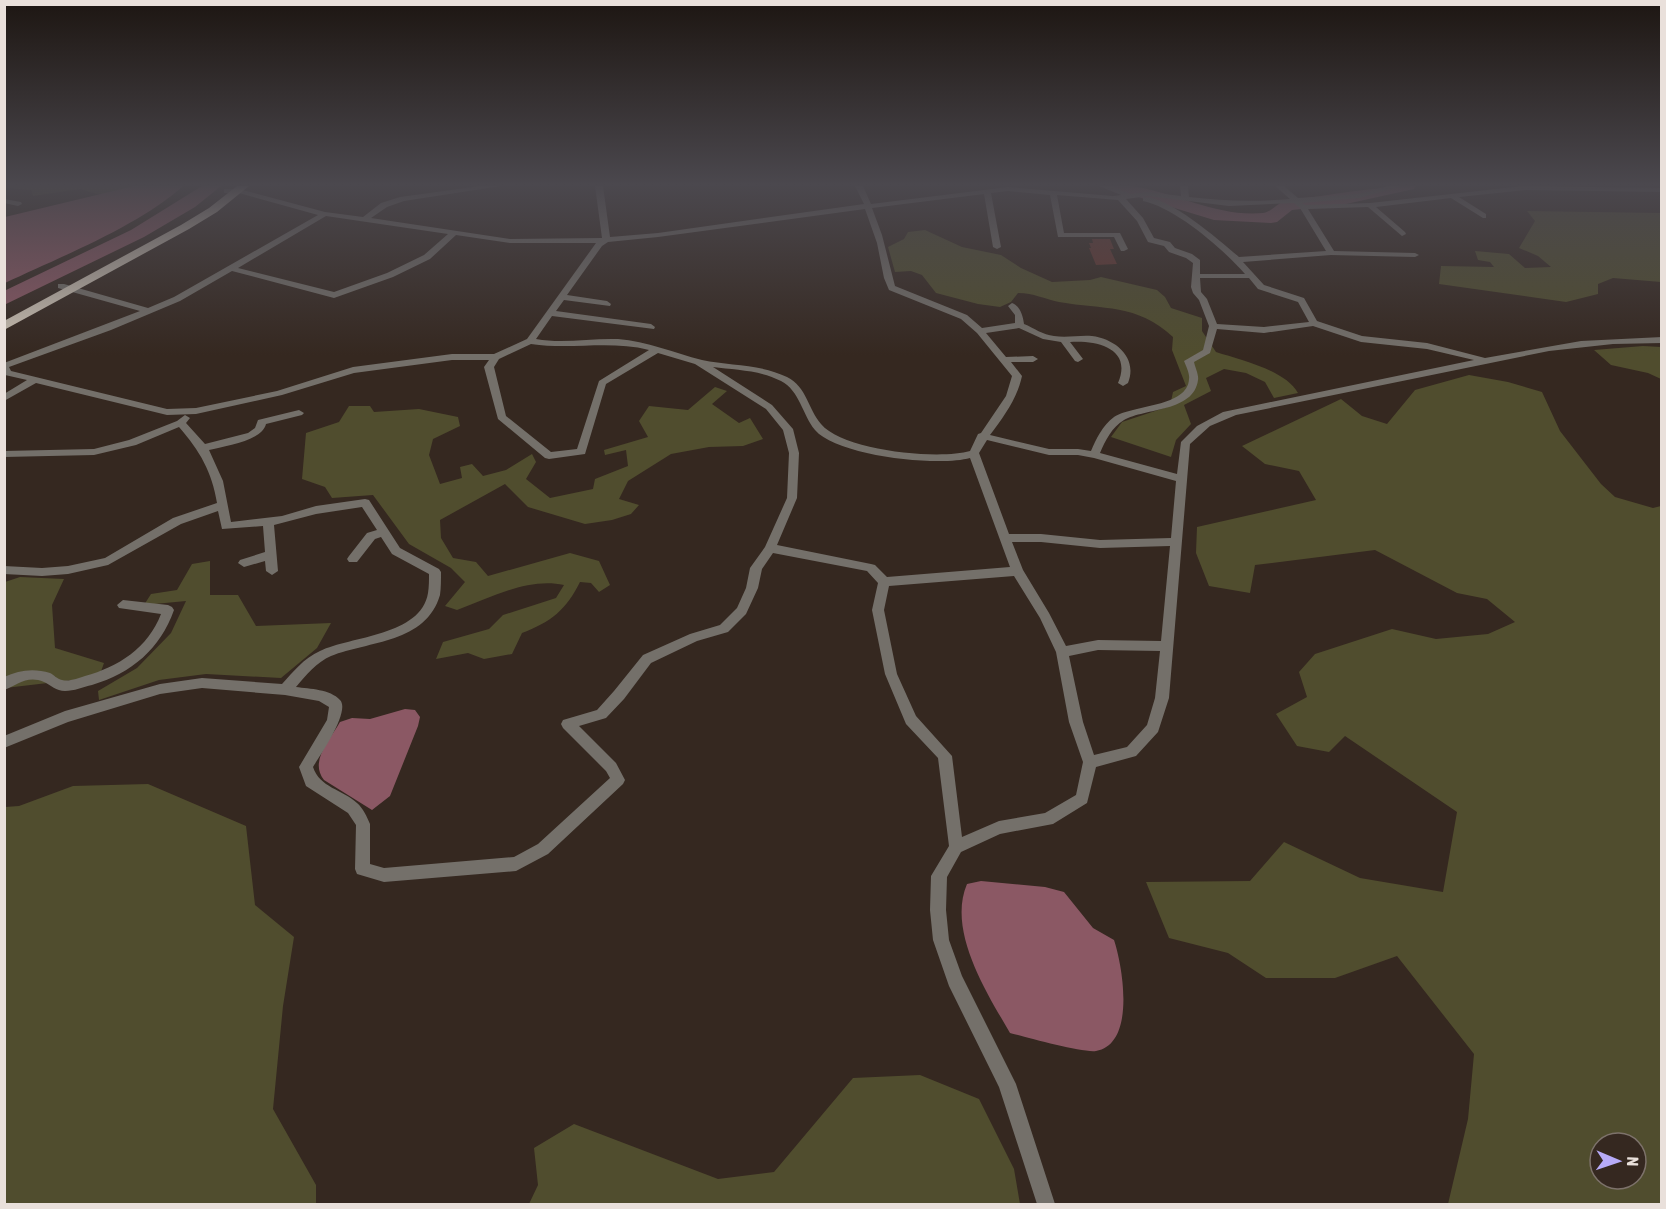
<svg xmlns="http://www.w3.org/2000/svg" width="1666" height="1209" viewBox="0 0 1666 1209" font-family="'Asap Condensed',sans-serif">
<rect width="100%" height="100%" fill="#352820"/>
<path fill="#504d2e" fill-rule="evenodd" d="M4,186H152L104,196L80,189L33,196L31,190L5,188Z
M1527,211L1661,213V282L1613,278L1598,284V294L1566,302L1439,284L1441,266L1494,267L1490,262L1478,260L1475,251L1509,254L1525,268L1551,267L1538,256L1519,248L1535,221Z
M925,230L962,247L1001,255L1021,268L1052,282L1090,280L1101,277L1157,290L1165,297L1171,308L1202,318V331L1216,352C1241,360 1285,370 1298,393L1274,398L1265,382L1246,373L1224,369L1206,378L1211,391L1184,405L1191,424L1176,440L1171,457L1111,437L1122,422L1170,406L1173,392L1186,386L1172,350L1173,337C1136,303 1104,310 1059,302C1044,299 1034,293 1018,293L1011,302L1000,307L978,304L936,293L922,275L911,271L895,272L888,247L904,239L908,232Z
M1643,346L1661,347V379L1648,373L1611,365L1594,350Z
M1469,375L1508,382L1542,392L1560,431L1601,484L1615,497L1653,508L1661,506V1204H1448L1468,1119L1474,1054L1397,956L1335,978H1266L1228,953L1169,938L1146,882L1250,881L1284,842L1360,878L1443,892L1457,812L1345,736L1329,752L1297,746L1276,714L1307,697L1299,672L1315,654L1392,629L1436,639L1488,634L1515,622L1487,599L1457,593L1375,550L1255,565L1250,593L1209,586L1196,553L1197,527L1316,500L1299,471L1265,464L1242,446L1341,399L1362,416L1387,424L1415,390ZM1600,1143H1636V1179H1600Z
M715,387L727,391L712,404L739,423L750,418L763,439L743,446L709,447L671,454L628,481L619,499L639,505L631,514L612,520L585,524L528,507L505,484L440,520L441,538L453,558L476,562L488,576L570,553L599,561L610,585L599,592L591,583L580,582C566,610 551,622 522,633L512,654L484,659L468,653L436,659L443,642L489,629L503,615L556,598L564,585C528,577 490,598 457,610L445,606L465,582L451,568L409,544L373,495L332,498L325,487L302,479L306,433L339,422L349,406H370L374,412L419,409L458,417L460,426L433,439L429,455L440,484L462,478L460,467L472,464L483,476L506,470L532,454L536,462L526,479L550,498L593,489L595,479L628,466L626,450L605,455L604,450L648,437L639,421L649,406L688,410Z
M210,561V595H238L256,626L331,623L317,648L281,678L206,674L159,680L99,700L98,691L137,668L171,633L186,601L144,605L151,594L177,590L192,564Z
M20,577L64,579L52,605L55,648L104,663L99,677L5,688V582Z
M148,784L246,826L255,905L294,937L283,1006L273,1109L316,1185V1204H5V807L19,806L73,786Z
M920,1075L979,1099L1014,1169L1020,1204H529L538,1185L534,1148L574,1124L718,1179L774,1172L853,1078Z"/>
<path fill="#8b5864" d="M134,186H183C139,226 60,257 5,283V217Z
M405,709L415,710L420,717L418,726L390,796L372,810L324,780C309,761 330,740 340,722L352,718L370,719Z
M981,881L1045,887L1064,892L1093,928L1114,940C1123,967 1136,1044 1096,1051C1082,1053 1026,1037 1010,1033C987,993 947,931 967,884Z"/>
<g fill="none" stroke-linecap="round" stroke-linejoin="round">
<path fill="#8b5864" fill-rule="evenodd" d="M202,186H221L195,207L144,237L4,305V291L131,230Z
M1110,186C1119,186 1129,185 1138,187C1180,195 1219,217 1263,213C1272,212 1278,202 1287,200C1330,196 1373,186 1416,186L1414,189L1346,204L1292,210L1277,222L1271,223L1214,220L1112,189Z"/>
</g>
<path fill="#65362f" d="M1092,239H1110L1114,249H1110L1117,264L1096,265L1089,248H1091L1089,243H1093Z"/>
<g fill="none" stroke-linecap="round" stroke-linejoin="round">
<path fill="#74706a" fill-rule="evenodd" d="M480,186H501L404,201L387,207L371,218L510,239L602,238L595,186H603L610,237L658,233L864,204L855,186H863L871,204L1008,187L1113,196L1121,195L1099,186H1111L1130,194L1148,192L1181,196L1180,186H1188L1189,197C1223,201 1255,202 1290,199L1275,186H1284L1298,198L1359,194L1388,186H1401L1359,198L1302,203L1305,205L1370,203L1523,186L1662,188V192L1526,190L1459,197L1486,214V218H1483L1451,198L1376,207L1405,232L1406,234L1402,236L1368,207L1308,209L1334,251L1415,253L1419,255L1415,257L1331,255L1243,262L1264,285L1304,298L1317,321L1362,336L1427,343L1485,358L1581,341L1662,337V343L1613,344L1549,351L1236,415L1210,426L1190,444L1169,698L1158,732L1136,756L1096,767L1087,803L1053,824L1000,834L961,852L947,877L946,910L949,940L962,976L1016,1084L1055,1204H1037L999,1087L949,986L933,940L930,910L931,876L949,846L938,758L906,724L885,674L872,610L878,583L867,571L773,553L762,569L758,588L746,614L728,632L697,641L651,663L624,699L606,718L579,726L616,763L625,780L623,784L548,854L516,871L384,882L357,874L355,869L356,825L348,813L306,786L299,767L327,720L329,707L319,701L285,695L202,688L160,694L68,722L4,748V736L65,711L160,684L202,678L282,684C293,672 304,658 320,651C351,636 421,636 428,593C429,587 429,580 429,574L392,554L381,537L375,539L357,562H349L347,559L349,556L367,533L377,530L362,507L316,514L274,525L278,571L272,575L266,571L265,561L244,567L238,563L240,560L265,552L263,526L222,529L218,511L181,524L108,565L68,574L42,576L4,574V566L42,568L68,566L105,558L173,518L217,503C212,472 200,451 179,427L136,445L94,455L4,457V451L94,449L129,440L177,421L185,415L190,418L186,423L205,444L248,433L255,428L258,420L299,410L304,413L302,415L266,424C262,441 225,446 209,450L223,481L231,522L282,516L316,506L365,499L369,500L400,548L439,569L441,572C441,579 441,588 440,595C426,643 369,641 331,656C317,662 306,675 296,687C310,689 330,689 340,700C351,711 319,757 313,767C320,788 342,789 357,803C363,808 367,817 370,824V864L384,868L514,857L538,844L610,778L606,771L563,728L561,724L563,720L597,710L614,691L643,655L690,634L720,625L737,608L746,588L750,568L765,547L787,498L789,453L783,430L766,409L695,364L658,353L606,384L585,454L549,459L545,458L498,419L484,367L489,360H452L354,373L282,395L196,414L167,415L36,383L4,401V394L27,380L5,375L4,363L140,311L58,288V284H64L148,308L174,297L318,215L239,193H224V189H239L325,212L363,217L381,203L400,197ZM1008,191L1050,195L1058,237H1114L1121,251H1124L1128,249L1120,233H1064L1057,195L1118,200L1137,221L1148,242L1164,246L1169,252L1186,258L1193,263L1191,287L1193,293L1199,300L1209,326L1203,350L1184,361C1186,366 1190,374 1189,379C1188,407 1132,405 1114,417C1103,425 1096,439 1091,451L1078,449H1049L990,435C1004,416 1017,399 1022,376L1011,362H1033L1038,359L1033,356L1006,357L986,333L1019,328L1043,339L1061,342L1075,361L1078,362L1083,359L1070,342C1096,340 1133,348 1118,383L1123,386L1128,383C1138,358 1116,339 1092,336C1079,335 1067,338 1054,336C1043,335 1034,328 1024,324C1023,316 1020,306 1012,303L1008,306L1015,315V323L982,328L967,315L895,286L882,235L872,208L984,194L993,247L997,249L1001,247L991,193ZM1148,196L1229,206L1294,203L1300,208L1326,251L1239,257C1219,240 1169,196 1143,197V201C1176,208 1223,249 1245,274H1200V260L1192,254L1175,248L1170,242L1154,238L1143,218L1126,199ZM865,209L877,243L884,278L889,290L961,319L977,333L1012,376L1006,396L981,433L978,434L970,451C939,460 843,451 821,424C808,409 807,387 787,377C761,364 730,366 702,360C674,353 647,341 618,339C591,338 563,344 536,339L552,316L654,329L655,327L651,324L556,311L564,300L610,306L611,304L607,301L567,295L602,246L608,242L658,237ZM326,216L448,234L424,255L387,273L334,292L238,268ZM456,235L510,243H596L527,339L494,354H452L353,367L277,391L196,408L167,409L11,371L9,367L111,330L180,301L232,271L334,298L393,277L430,259ZM1200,278H1249L1258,289L1298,302L1309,322L1264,327L1217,324L1207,299L1201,292ZM1313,326L1361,342L1427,349L1474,360L1223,412L1197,426L1181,442L1177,474L1100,453C1105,441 1112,427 1124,420C1145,408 1194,412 1198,380C1199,375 1195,367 1194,362L1210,353L1217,329L1264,333ZM531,344C571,350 610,340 649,350L599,381L577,449L551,452L506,416L494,367L499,359ZM713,367C735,370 760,370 781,381C800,391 802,414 815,430C837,456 938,467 970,458L1010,567L887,577L875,565L871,564L777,545L797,498L799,453L793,429L772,405ZM987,440L1049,455H1078L1094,458L1176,481L1171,538L1100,540L1041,534H1009L979,453ZM1012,542H1041L1100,548L1170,546L1161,641L1098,640L1066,646L1049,613L1023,570ZM1014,576L1040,618L1056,652L1069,722L1083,762L1076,795L1045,813L999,821L962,837L952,756L916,716L897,674L884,610L889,586ZM1098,650L1160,651L1155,698L1147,725L1127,747L1094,755L1083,722L1069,656Z
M4,199L21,202L22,204L18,206L4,203Z
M123,600L168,605L172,607L174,610C160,649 132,673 92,685C83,687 74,691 65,691C56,691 51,685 44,682C27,675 18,685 4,690V677C19,670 34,668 50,673C54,675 57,679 62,680C69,682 78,678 85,676C118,667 148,648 161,614L119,608L117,605Z"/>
<path fill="#ccc2b4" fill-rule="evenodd" d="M237,186H249L217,212L189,229L4,330V321L181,225L209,208Z"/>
</g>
<linearGradient id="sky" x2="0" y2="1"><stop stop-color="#1d1612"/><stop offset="0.52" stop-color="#4b484e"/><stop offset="1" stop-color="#4b484e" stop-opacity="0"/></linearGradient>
<rect width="1666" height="355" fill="url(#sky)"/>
<rect width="1666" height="1209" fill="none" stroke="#e9e0db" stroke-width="12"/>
<g transform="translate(1618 1161) rotate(92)"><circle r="28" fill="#352820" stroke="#7d726b" stroke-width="1.5"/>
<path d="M0-4.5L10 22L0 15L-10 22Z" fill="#b7abf8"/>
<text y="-9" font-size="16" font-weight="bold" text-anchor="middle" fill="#e9e0db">N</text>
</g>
</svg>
